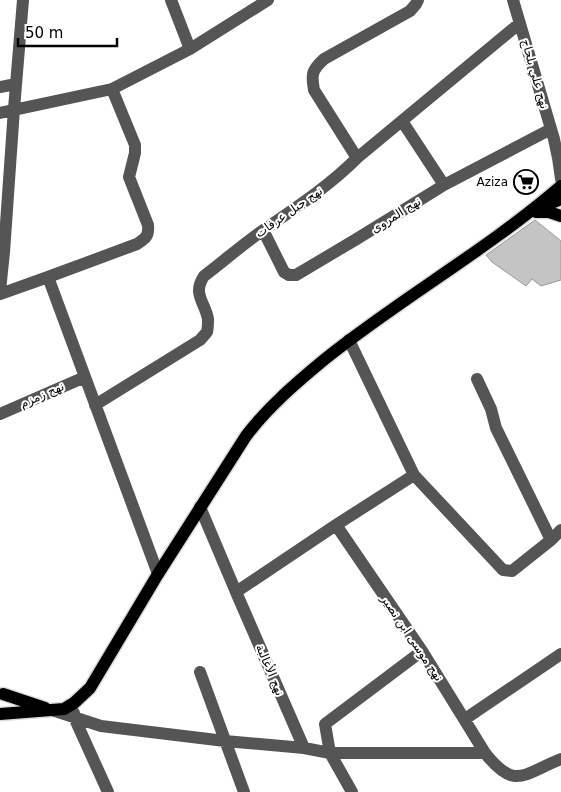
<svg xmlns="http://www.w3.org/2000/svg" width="561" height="792" viewBox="0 0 561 792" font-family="'DejaVu Sans',Vazirmatn,sans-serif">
<rect width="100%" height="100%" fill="#fff"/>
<path fill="#c4c4c4" stroke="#999" d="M535,220L561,241V280L541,286L532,279L526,286L492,262L486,255Z"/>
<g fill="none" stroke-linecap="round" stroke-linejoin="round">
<defs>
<path id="major" d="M542,207L561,199
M536,212H549L561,216
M3,694L45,708
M0,714L64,709L74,703L90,688L158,574L246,436C269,406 296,383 325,359C401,298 487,250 561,186"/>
</defs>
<use href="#major" stroke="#dbdbdb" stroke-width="15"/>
<path stroke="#555" stroke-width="12" d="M171,0L190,49
M513,0L554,139L558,158L561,179
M0,87L16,84
M0,113L112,89L190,49L268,0
M402,121L444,185
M357,158L314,90C311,74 312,70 324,59L410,11L416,4L418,0
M263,230L284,272L289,275H296L355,240L444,185L551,129
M48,277L137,244C146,238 149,236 148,225L129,177L135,153V145L112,89
M0,291L4,252L14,109L23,0
M0,294L48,277L158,574
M349,340L414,475L503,570L512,571L551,540
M477,379L491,409L496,428L551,540L561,530
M95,405L200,340L207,332C208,328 208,323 208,319C205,302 192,294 204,276C224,261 244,243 265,229C297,207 329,186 357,158L520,23
M0,414L85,377
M200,507L236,592L336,525L414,475
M336,525L422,651L485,753
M236,592L304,748
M200,672L244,792
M52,710L101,726L225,741L304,748L330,753H485C515,791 523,774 561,759
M74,713V717L108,792
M465,719L561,654
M352,792L330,753L325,724L422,651"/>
<use href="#major" stroke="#000" stroke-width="12"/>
</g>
<defs>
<symbol id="supermarket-ring" viewBox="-11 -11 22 22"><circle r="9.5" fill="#fff" stroke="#000" stroke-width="1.5"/><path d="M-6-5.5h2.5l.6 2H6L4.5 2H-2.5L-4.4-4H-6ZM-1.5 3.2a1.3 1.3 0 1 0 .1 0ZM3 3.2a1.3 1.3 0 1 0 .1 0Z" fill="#000"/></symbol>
</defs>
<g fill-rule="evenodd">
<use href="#supermarket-ring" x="512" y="168" width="28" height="28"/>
</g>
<g text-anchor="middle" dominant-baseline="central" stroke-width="4" stroke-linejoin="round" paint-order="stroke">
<g font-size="12" fill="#000" stroke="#fff">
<text transform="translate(535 74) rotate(74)">نهج علي بلحاج</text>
<text transform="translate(289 212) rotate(-35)">نهج جبل عرفات</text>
<text transform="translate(396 215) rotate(-32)">نهج المروى</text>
<text transform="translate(42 395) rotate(-24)">نهج زمزم</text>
<text transform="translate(412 638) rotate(56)">نهج موسى ابن نصير</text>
<text transform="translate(270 670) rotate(67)">نهج الأغالبة</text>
</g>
<g font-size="12" fill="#000" stroke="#fff" text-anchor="end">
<text x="508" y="182">Aziza</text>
</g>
</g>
<path d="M18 38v8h99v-8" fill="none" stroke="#000000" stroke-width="2.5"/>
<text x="25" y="38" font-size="15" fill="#000000" stroke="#ffffff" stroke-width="4" paint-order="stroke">50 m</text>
</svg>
